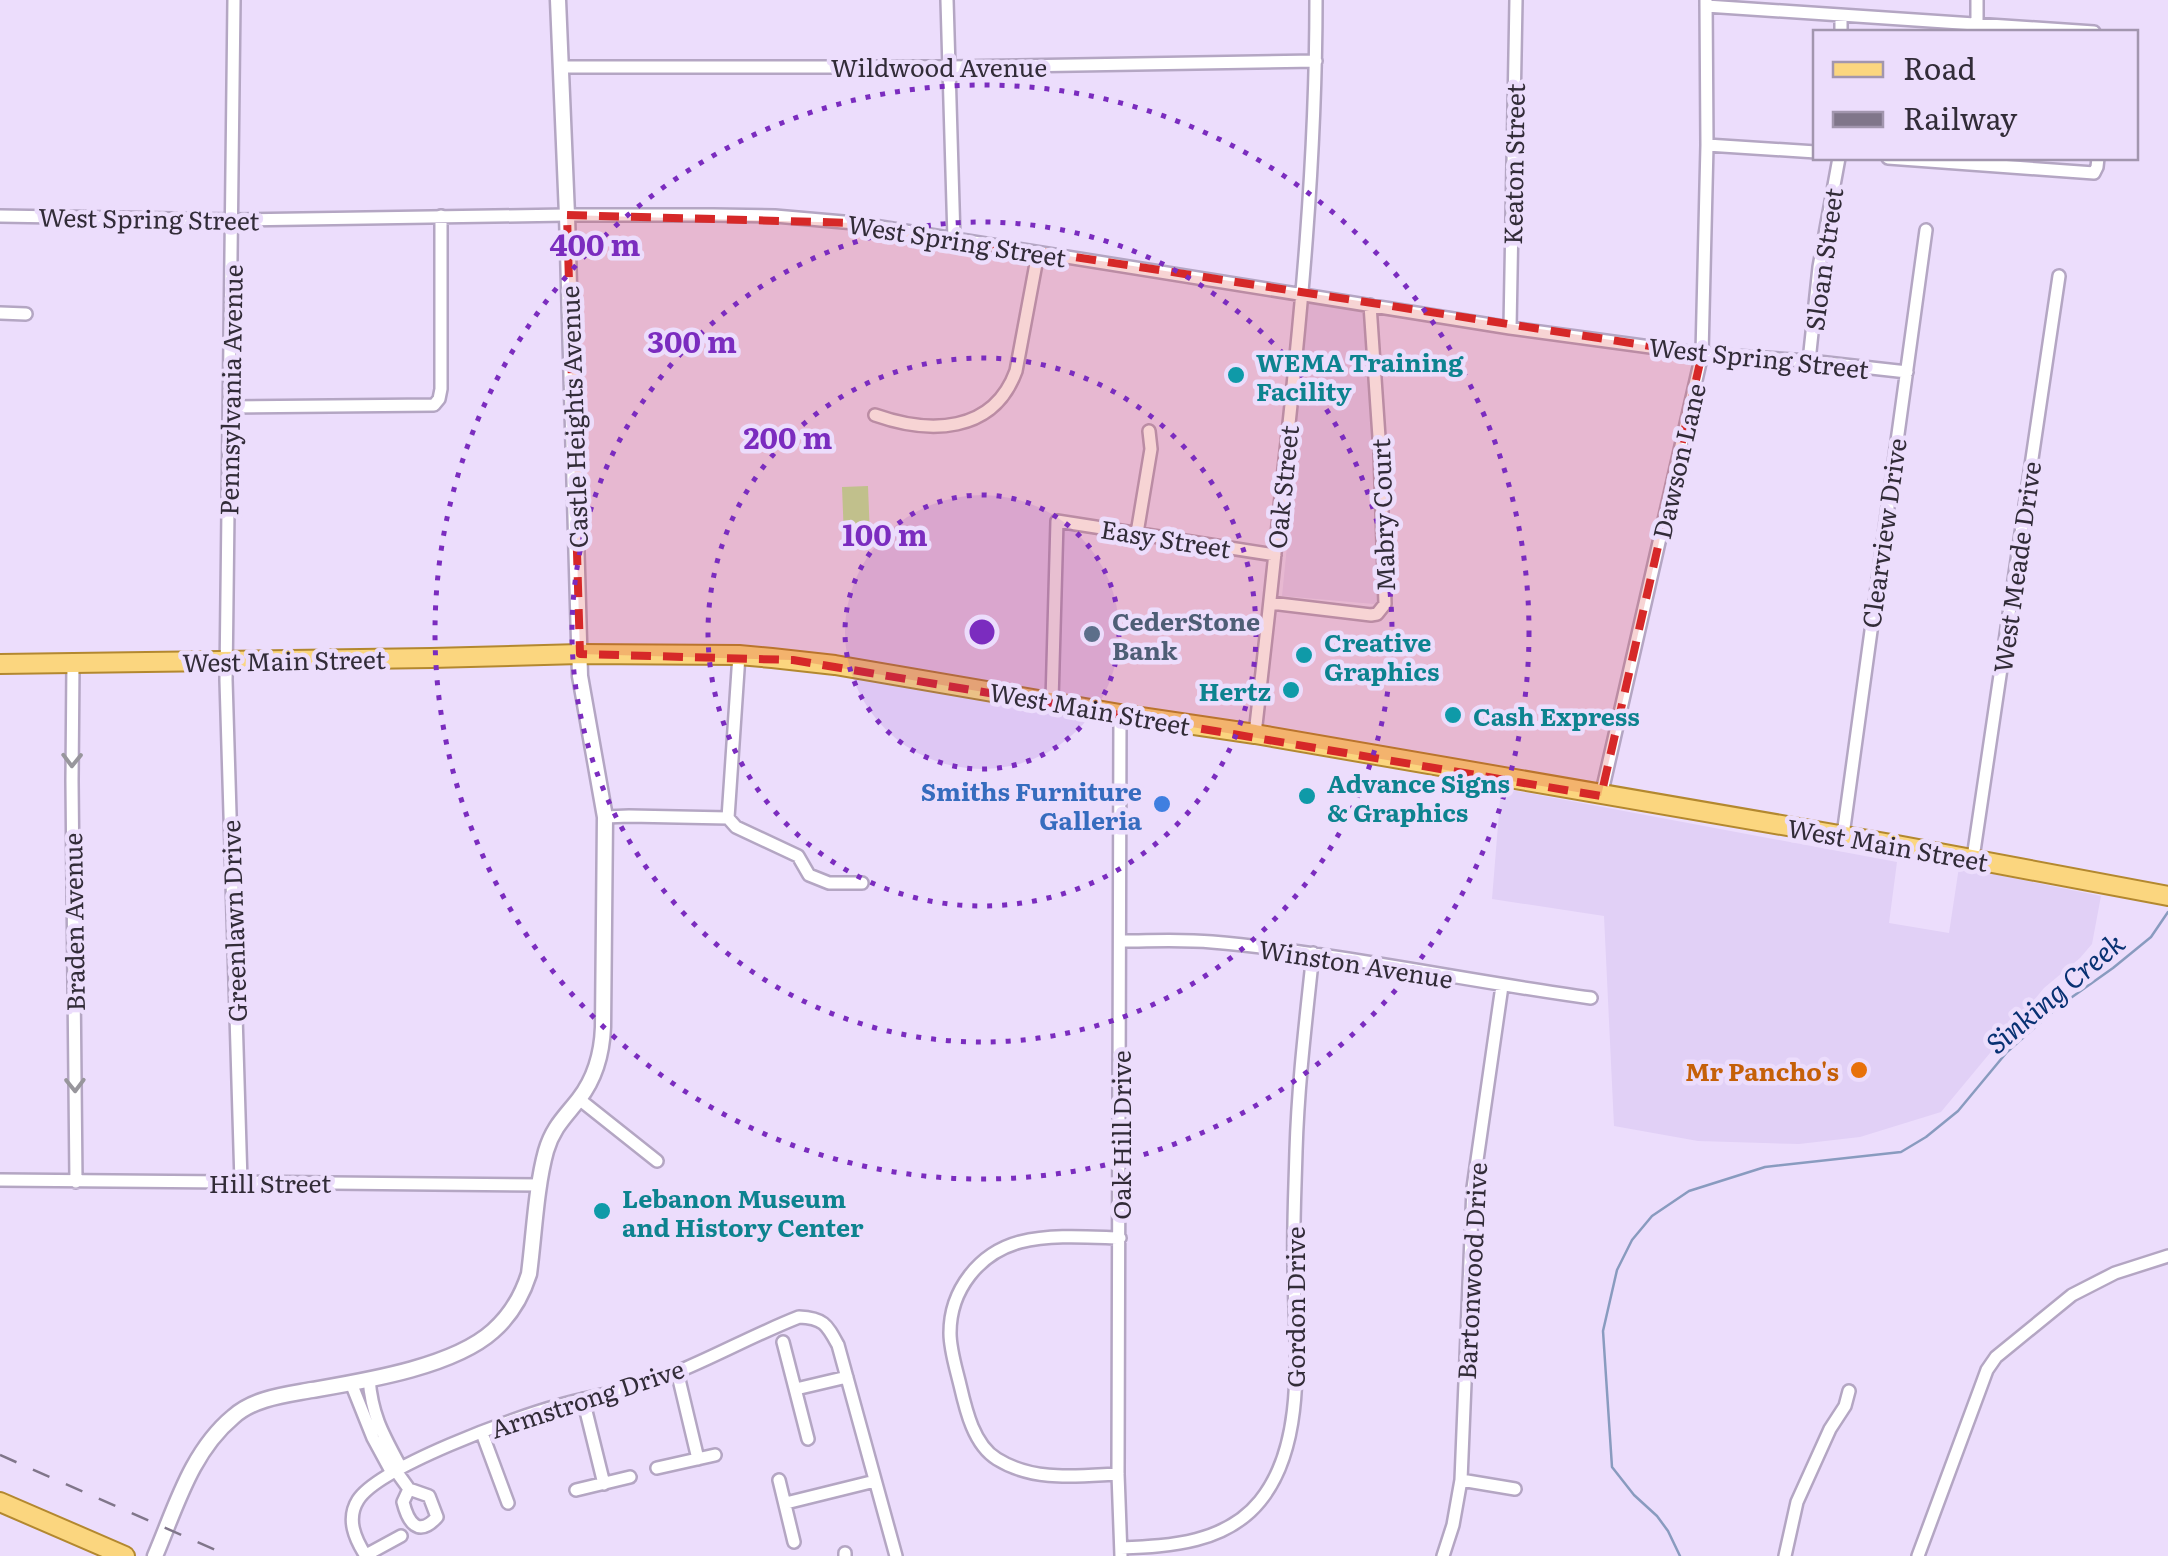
<svg xmlns="http://www.w3.org/2000/svg" width="2168" height="1556" viewBox="0 0 2168 1556" font-family="Literata,serif">
<rect width="100%" height="100%" fill="#ecddfc"/>
<path fill="#e1d0f6" d="M1306,301L1365,311L1374,444L1379,594V600L1374,604L1282,596L1298,436L1291,434Z
M1501,788L1897,862L1889,923L1949,933L1959,867L2101,896L2092,944L2080,958L2044,988L1941,1112L1860,1137L1799,1144L1698,1141L1614,1126L1604,916L1492,899Z"/>
<path fill="#bce6a6" d="M868,486L870,537L844,538L842,487Z"/>
<g fill="none" stroke-linecap="round" stroke-linejoin="round">
<path stroke="#899bbf" stroke-width="2.5" d="M1680,1556L1668,1531L1657,1516L1634,1495L1612,1467L1603,1331L1617,1270L1632,1240L1652,1216L1689,1191L1765,1167L1901,1152L1926,1137L1958,1111L2007,1052L2058,1007L2113,968L2151,937L2168,912"/>
<defs>
<path id="minor" d="M234,0L226,680L241,1182
M947,0L954,239
M1706,6L2094,32
M1841,32V15
M1977,32V0
M561,67H950L1316,61
M1707,145L1816,152
M1888,158L2094,173L2097,167L2098,158
M0,216L232,220L567,215H713L775,216L855,223L1510,328L1702,354L1809,361L1907,372
M0,313L26,314
M1510,328L1516,0
M1809,361L1819,267L1839,158
M230,407L434,405L439,399L441,389V216
M875,415C929,434 993,434 1016,371L1038,253
M1137,533L1151,449L1149,431
M1270,603L1371,615L1377,614L1385,604L1380,452L1370,305
M73,663L72,781L76,1182
M1052,701L1057,521L1275,555
M1120,714L1118,1474L1121,1556
M1255,734C1265,649 1274,563 1283,478C1301,319 1316,160 1316,0
M1601,796L1702,354L1707,145L1706,0
M605,817L629,816L728,818L736,827L798,856L809,875L829,883H862
M728,818L739,655
M1843,835L1926,230
M1973,858L2059,276
M1120,941C1151,941 1182,939 1212,942C1339,953 1465,981 1591,998
M579,1099L657,1161
M0,1180L540,1185
M783,1342L808,1439
M677,1371L698,1459
M369,1379C372,1417 384,1436 401,1468
M351,1383L373,1438L392,1473
M796,1389L847,1377
M583,1399L604,1484
M482,1433L508,1503
M657,1468L715,1455
M396,1471L409,1489L429,1496L437,1517C418,1538 408,1522 403,1502L409,1489
M1118,1474C1077,1476 1034,1482 997,1459C974,1445 966,1411 960,1385C956,1368 950,1350 950,1333C950,1290 979,1253 1020,1242C1052,1234 1088,1237 1120,1238
M779,1480L794,1542
M1461,1480L1515,1489
M576,1490L630,1477
M786,1503L875,1481
M1121,1548C1171,1546 1226,1543 1260,1501C1309,1441 1294,1338 1294,1265C1293,1227 1295,1189 1296,1151C1298,1084 1306,1019 1313,953
M845,1553V1556
M366,1555L401,1536
M366,1556C355,1539 346,1519 358,1500C379,1467 516,1417 557,1406C583,1398 611,1394 638,1386C694,1369 745,1338 799,1317C824,1318 827,1325 838,1345L896,1556
M1443,1556L1453,1525L1461,1480L1473,1188L1502,986
M1785,1556L1797,1502L1830,1429L1845,1406L1849,1391
M1918,1556L1980,1389L1987,1370L1996,1357L2072,1295L2115,1273L2168,1256"/>
<path id="tertiary" d="M155,1556C176,1507 191,1452 233,1417C254,1398 285,1395 312,1390C364,1381 453,1367 493,1331C510,1316 522,1296 529,1274C534,1236 536,1187 546,1151C553,1127 565,1117 579,1099C596,1077 602,1053 603,1027L605,817L580,676L567,215L558,0"/>
<path id="primary" d="M0,664L431,658L580,654L739,655L772,658L835,665L1120,714L1255,734L1897,845L2168,896
M0,1502L125,1556"/>
</defs>
<use href="#minor" stroke="#b4a6c3" stroke-width="16"/>
<use href="#tertiary" stroke="#b4a6c3" stroke-width="19"/>
<use href="#primary" stroke="#b3882f" stroke-width="22"/>
<use href="#minor" stroke="#fff" stroke-width="11"/>
<use href="#tertiary" stroke="#fff" stroke-width="14"/>
<use href="#primary" stroke="#fbd67f" stroke-width="18"/>
<path stroke="#80768a" stroke-width="2.5" stroke-dasharray="18 18" stroke-linecap="butt" d="M0,1455L229,1556"/>
</g>
<defs><path id="oneway-chevron" d="M-2-3.5L2.5 0L-2 3.5" fill="none" stroke-width="1.6" stroke-linecap="round" stroke-linejoin="round" transform="scale(2.5)"/></defs>
<g stroke="#98969c">
<use href="#oneway-chevron" transform="translate(72 760) rotate(91)"/>
<use href="#oneway-chevron" transform="translate(75 1085) rotate(89)"/>
</g>
<path fill="#d62828" fill-opacity="0.2" stroke="#d62828" stroke-width="8" stroke-dasharray="20 12" stroke-linejoin="round" d="M567,215L855,223L1702,354L1601,796L793,660L580,654Z"/>
<circle cx="982" cy="632" r="137" fill="#7b2cbf" fill-opacity=".12"/>
<g fill="none" stroke="#7b2cbf" stroke-width="5" stroke-dasharray="5 10">
<circle cx="982" cy="632" r="137"/>
<circle cx="982" cy="632" r="274"/>
<circle cx="982" cy="632" r="410"/>
<circle cx="982" cy="632" r="547"/>
</g>
<g fill="#0f9aa8" stroke="#ecddfc" stroke-width="4">
<circle cx="1236" cy="375" r="10"/>
<circle cx="1304" cy="655" r="10"/>
<circle cx="1291" cy="690" r="10"/>
<circle cx="1453" cy="715" r="10"/>
<circle cx="1307" cy="796" r="10"/>
<circle cx="602" cy="1211" r="10"/>
</g>
<circle fill="#5c6f8a" stroke="#ecddfc" stroke-width="4" cx="1092" cy="634" r="10"/>
<circle fill="#3f7fe0" stroke="#ecddfc" stroke-width="4" cx="1162" cy="804" r="10"/>
<circle fill="#e8710a" stroke="#ecddfc" stroke-width="4" cx="1859" cy="1070" r="10"/>
<g text-anchor="middle" dominant-baseline="central" stroke-width="9" stroke-linejoin="round" paint-order="stroke">
<g font-size="25" fill="#322c38" stroke="#ecddfc">
<text x="939" y="66">Wildwood Avenue</text>
<text transform="translate(1513 164) rotate(-89)">Keaton Street</text>
<text transform="translate(149 218) rotate(1)">West Spring Street</text>
<text transform="translate(957 240) rotate(9)">West Spring Street</text>
<text transform="translate(1823 259) rotate(-82)">Sloan Street</text>
<text transform="translate(1759 357) rotate(6)">West Spring Street</text>
<text transform="translate(230 390) rotate(-89)">Pennsylvania Avenue</text>
<text transform="translate(573 417) rotate(-92)">Castle Heights Avenue</text>
<text transform="translate(1678 461) rotate(-77)">Dawson Lane</text>
<text transform="translate(1282 487) rotate(-84)">Oak Street</text>
<text transform="translate(1382 515) rotate(-92)">Mabry Court</text>
<text transform="translate(1883 533) rotate(-82)">Clearview Drive</text>
<text transform="translate(1166 538) rotate(9)">Easy Street</text>
<text transform="translate(2016 567) rotate(-82)">West Meade Drive</text>
<text transform="translate(284 660) rotate(-1)">West Main Street</text>
<text transform="translate(1090 708) rotate(10)">West Main Street</text>
<text transform="translate(1888 844) rotate(10)">West Main Street</text>
<text transform="translate(233 921) rotate(-92)">Greenlawn Drive</text>
<text transform="translate(73 922) rotate(-91)">Braden Avenue</text>
<text transform="translate(1356 963) rotate(9)">Winston Avenue</text>
<text transform="translate(1120 1135) rotate(-90)">Oak Hill Drive</text>
<text x="270" y="1182">Hill Street</text>
<text transform="translate(1471 1271) rotate(-87)">Bartonwood Drive</text>
<text transform="translate(1294 1307) rotate(-90)">Gordon Drive</text>
<text transform="translate(587 1398) rotate(-18)">Armstrong Drive</text>
</g>
<g font-size="25" font-weight="bold" fill="#0d838f" stroke="#ecddfc" text-anchor="start">
<text x="1256" y="361">WEMA Training<tspan x="1256" dy="29">Facility</tspan></text>
<text x="1324" y="641">Creative<tspan x="1324" dy="29">Graphics</tspan></text>
<text x="1271" y="690" text-anchor="end">Hertz</text>
<text x="1473" y="715">Cash Express</text>
<text x="1327" y="782">Advance Signs<tspan x="1327" dy="29">&amp; Graphics</tspan></text>
<text x="622" y="1197">Lebanon Museum<tspan x="622" dy="29">and History Center</tspan></text>
</g>
<g font-size="25" font-weight="bold" fill="#4e5e75" stroke="#ecddfc" text-anchor="start">
<text x="1112" y="620">CederStone<tspan x="1112" dy="29">Bank</tspan></text>
</g>
<g font-size="25" font-weight="bold" fill="#366cbe" stroke="#ecddfc" text-anchor="end">
<text x="1142" y="790">Smiths Furniture<tspan x="1142" dy="29">Galleria</tspan></text>
</g>
<g font-size="25" font-weight="bold" fill="#c56008" stroke="#ecddfc" text-anchor="end">
<text x="1839" y="1070">Mr Pancho's</text>
</g>
<g font-size="28" font-style="italic" fill="#083172" stroke="#ecddfc">
<text transform="translate(2054 992) rotate(-40)">Sinking Creek</text>
</g>
</g>
<circle cx="982" cy="632" r="15" fill="#7b2cbf" stroke="#ecddfc" stroke-width="5"/>
<g font-size="30" text-anchor="middle" font-weight="bold" fill="#7b2cbf" stroke="#ecddfc" stroke-width="9" stroke-linejoin="round" paint-order="stroke">
<text x="595" y="256">400 m</text>
<text x="692" y="353">300 m</text>
<text x="788" y="449">200 m</text>
<text x="885" y="546">100 m</text>
</g>
<rect x="1813" y="30" width="325" height="130" fill="#ecddfc" stroke="#a296ae" stroke-width="2.5"/>
<rect x="1833" y="62" width="50" height="15" fill="#fbd67f" stroke="#a296ae" stroke-width="2.5"/>
<text x="1903" y="80" font-size="30" fill="#322c38">Road</text>
<rect x="1833" y="112" width="50" height="15" fill="#80768a" stroke="#a296ae" stroke-width="2.5"/>
<text x="1903" y="130" font-size="30" fill="#322c38">Railway</text>
</svg>
